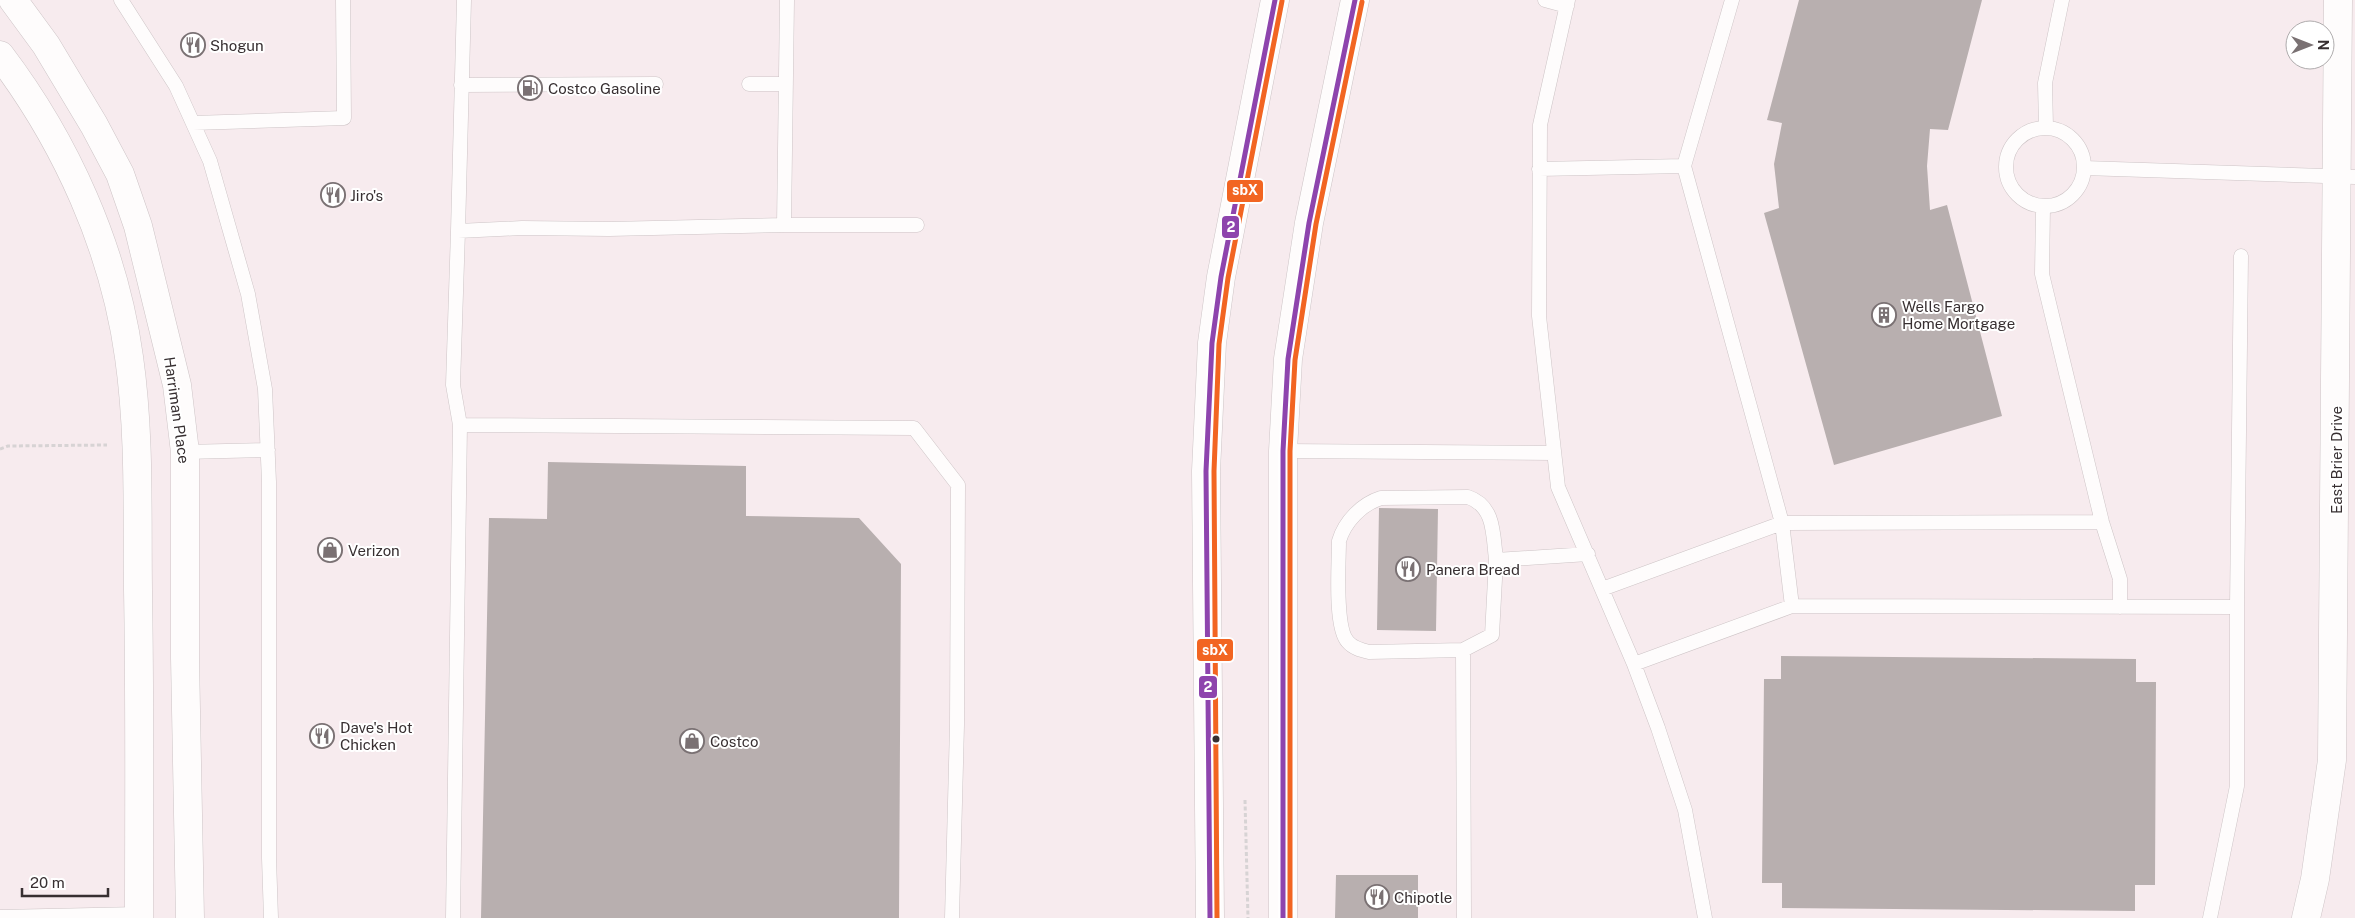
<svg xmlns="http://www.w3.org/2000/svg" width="2355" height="918" viewBox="0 0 2355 918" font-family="'Public Sans',sans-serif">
<rect width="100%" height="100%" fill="#f7ebee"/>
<path fill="#b8afaf" d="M1799,0H1982L1948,130L1930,129L1927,166L1930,210L1947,205L2002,416L1834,465L1764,213L1779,208L1774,164L1782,123L1767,120Z
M548,462L746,466V516L859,518L901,564L899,918H481L489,518L547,519Z
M1379,508L1438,509L1436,631L1377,630Z
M1781,656L2136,659V682H2156L2155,885H2135V911L1782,908V883H1762L1764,679H1781Z
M1336,875H1418V918H1335Z"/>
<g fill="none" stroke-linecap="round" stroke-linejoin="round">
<defs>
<path id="service" d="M121,0L176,86L210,161L248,294L265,389L269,482V858L271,918
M1545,0L1567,6
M1568,0L1540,125L1539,316L1558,487L1634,664L1658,728L1685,810L1705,918
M1732,0L1684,166L1782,523L1792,606
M749,84H786
M461,85L656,84
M193,123L344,118L343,0
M2046,127L2045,83L2062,0
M2006 167a39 39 0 1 1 78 0a39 39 0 1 1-78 0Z
M2084,168L2355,177
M1539,169L1684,166
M2043,207L2042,274L2102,522L2120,579V607
M784,225L787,0
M917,225H784L609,229L522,228L458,231L453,385L460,425L914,428L958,485L957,725L952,918
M458,231L464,0
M1283,451L1554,453
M185,452L268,450
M1602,589L1782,523L2102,522
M1463,650L1369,652C1361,650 1353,648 1348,642C1334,628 1339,562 1339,541C1345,521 1362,504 1381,498L1468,497C1495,506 1493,535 1496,560
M1634,664L1792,606L2237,607
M0,917L139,914
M453,918L460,425
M1464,918L1463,650L1492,635L1496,560L1588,554
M2210,918L2237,786V607L2241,256"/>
<path id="tertiary" d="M13,0L46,45L94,125L120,174L138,226L177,385L185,452V658L190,918
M0,55C66,142 114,248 129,357C140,434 137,513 138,590C140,700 139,809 139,918
M2306,918L2315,879L2332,760L2338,0"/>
<path id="secondary" d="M1210,918L1206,471L1212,343L1221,277L1275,0
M1283,918V451L1288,359L1309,223L1355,0"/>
</defs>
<use href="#service" stroke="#cdc4c6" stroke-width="15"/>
<use href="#tertiary" stroke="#cdc4c6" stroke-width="29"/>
<use href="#secondary" stroke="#cdc4c6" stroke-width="29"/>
<path stroke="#d7d3d4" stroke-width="3" stroke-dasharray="4 2.5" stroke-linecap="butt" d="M0,449L8,446L107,445
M1245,800L1248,918"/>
<use href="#service" stroke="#fefcfc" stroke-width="14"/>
<use href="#tertiary" stroke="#fefcfc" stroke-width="28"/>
<use href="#secondary" stroke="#fefcfc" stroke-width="28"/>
<defs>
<path id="bus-1" d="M1210,918L1206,471L1212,343L1221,277L1275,0
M1283,918V451L1288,359L1309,223L1355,0"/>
<path id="bus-2" d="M1217,918L1214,471L1219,344L1228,278L1282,1
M1290,918V451L1295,360L1316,224L1362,2"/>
</defs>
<use href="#bus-1" stroke="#fff" stroke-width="9"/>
<use href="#bus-2" stroke="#fff" stroke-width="9"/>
<use href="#bus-1" stroke="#8e44ad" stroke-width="5"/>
<use href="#bus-2" stroke="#f26522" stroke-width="5"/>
</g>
<defs>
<symbol id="restaurant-ring" viewBox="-11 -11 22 22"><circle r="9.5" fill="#fff" stroke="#7a7173" stroke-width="1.5"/><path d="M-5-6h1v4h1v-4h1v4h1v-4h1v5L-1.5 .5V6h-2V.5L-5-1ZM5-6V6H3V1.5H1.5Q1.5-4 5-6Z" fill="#7a7173"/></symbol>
<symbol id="fuel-ring" viewBox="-11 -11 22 22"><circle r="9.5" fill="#fff" stroke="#7a7173" stroke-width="1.5"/><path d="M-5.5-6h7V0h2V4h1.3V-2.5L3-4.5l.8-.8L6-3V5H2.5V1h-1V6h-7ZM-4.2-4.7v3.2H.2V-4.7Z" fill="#7a7173"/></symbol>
<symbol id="building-ring" viewBox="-11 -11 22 22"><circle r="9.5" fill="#fff" stroke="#7a7173" stroke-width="1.5"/><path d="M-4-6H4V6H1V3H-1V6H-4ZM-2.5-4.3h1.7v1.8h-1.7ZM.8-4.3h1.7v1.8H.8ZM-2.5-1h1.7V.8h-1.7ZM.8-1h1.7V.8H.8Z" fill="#7a7173"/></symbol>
<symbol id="shop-ring" viewBox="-11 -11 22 22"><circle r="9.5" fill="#fff" stroke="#7a7173" stroke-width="1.5"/><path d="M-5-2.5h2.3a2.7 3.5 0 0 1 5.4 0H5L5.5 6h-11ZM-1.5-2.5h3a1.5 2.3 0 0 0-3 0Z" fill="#7a7173"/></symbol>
</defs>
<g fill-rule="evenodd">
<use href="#restaurant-ring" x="179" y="31" width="28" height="28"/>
<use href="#fuel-ring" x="516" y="74" width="28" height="28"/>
<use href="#restaurant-ring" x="319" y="181" width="28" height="28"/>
<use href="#building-ring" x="1870" y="301" width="28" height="28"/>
<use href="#shop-ring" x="316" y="536" width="28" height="28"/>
<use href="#restaurant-ring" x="1394" y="555" width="28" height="28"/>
<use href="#restaurant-ring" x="308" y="722" width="28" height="28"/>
<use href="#shop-ring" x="678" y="727" width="28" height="28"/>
<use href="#restaurant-ring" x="1363" y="883" width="28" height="28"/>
</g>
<circle fill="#372f31" stroke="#fff" stroke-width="2" cx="1216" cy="739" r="4.5"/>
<g text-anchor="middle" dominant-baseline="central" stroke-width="4" stroke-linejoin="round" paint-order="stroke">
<g font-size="15" fill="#372f31" stroke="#fff" text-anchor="start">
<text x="210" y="45">Shogun</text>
<text x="548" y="88">Costco Gasoline</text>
<text x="350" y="195">Jiro's</text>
<text x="1902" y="306">Wells Fargo<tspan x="1902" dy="17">Home Mortgage</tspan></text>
<text x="348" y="550">Verizon</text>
<text x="1426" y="569">Panera Bread</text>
<text x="340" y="727">Dave's Hot<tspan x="340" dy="17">Chicken</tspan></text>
<text x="710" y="741">Costco</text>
<text x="1394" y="897">Chipotle</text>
</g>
<g font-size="15" fill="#372f31" stroke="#fff">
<text transform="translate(177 410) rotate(82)">Harriman Place</text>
<text transform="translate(2336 460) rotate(-90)">East Brier Drive</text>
</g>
</g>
<g stroke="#fff" stroke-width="2">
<rect x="1226" y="179" width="38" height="24" rx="5" fill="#f26522"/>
<rect x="1221" y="215" width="19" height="24" rx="5" fill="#8e44ad"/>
<rect x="1196" y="638" width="38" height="24" rx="5" fill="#f26522"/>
<rect x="1198" y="675" width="20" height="24" rx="5" fill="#8e44ad"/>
</g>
<g font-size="14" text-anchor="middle" font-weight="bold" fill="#fff">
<text x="1245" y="195">sbX</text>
<text x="1231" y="232">2</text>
<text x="1215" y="655">sbX</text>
<text x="1208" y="692">2</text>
</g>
<g transform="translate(2310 45) rotate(90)"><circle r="24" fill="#ffffff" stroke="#afacad"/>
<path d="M0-4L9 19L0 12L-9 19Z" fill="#7a7173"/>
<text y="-8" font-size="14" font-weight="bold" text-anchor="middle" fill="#372f31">N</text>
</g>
<path d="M22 888v8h86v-8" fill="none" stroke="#372f31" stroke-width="2.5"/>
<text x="30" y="888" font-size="15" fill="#372f31" stroke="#ffffff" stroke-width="4" paint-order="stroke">20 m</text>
</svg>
